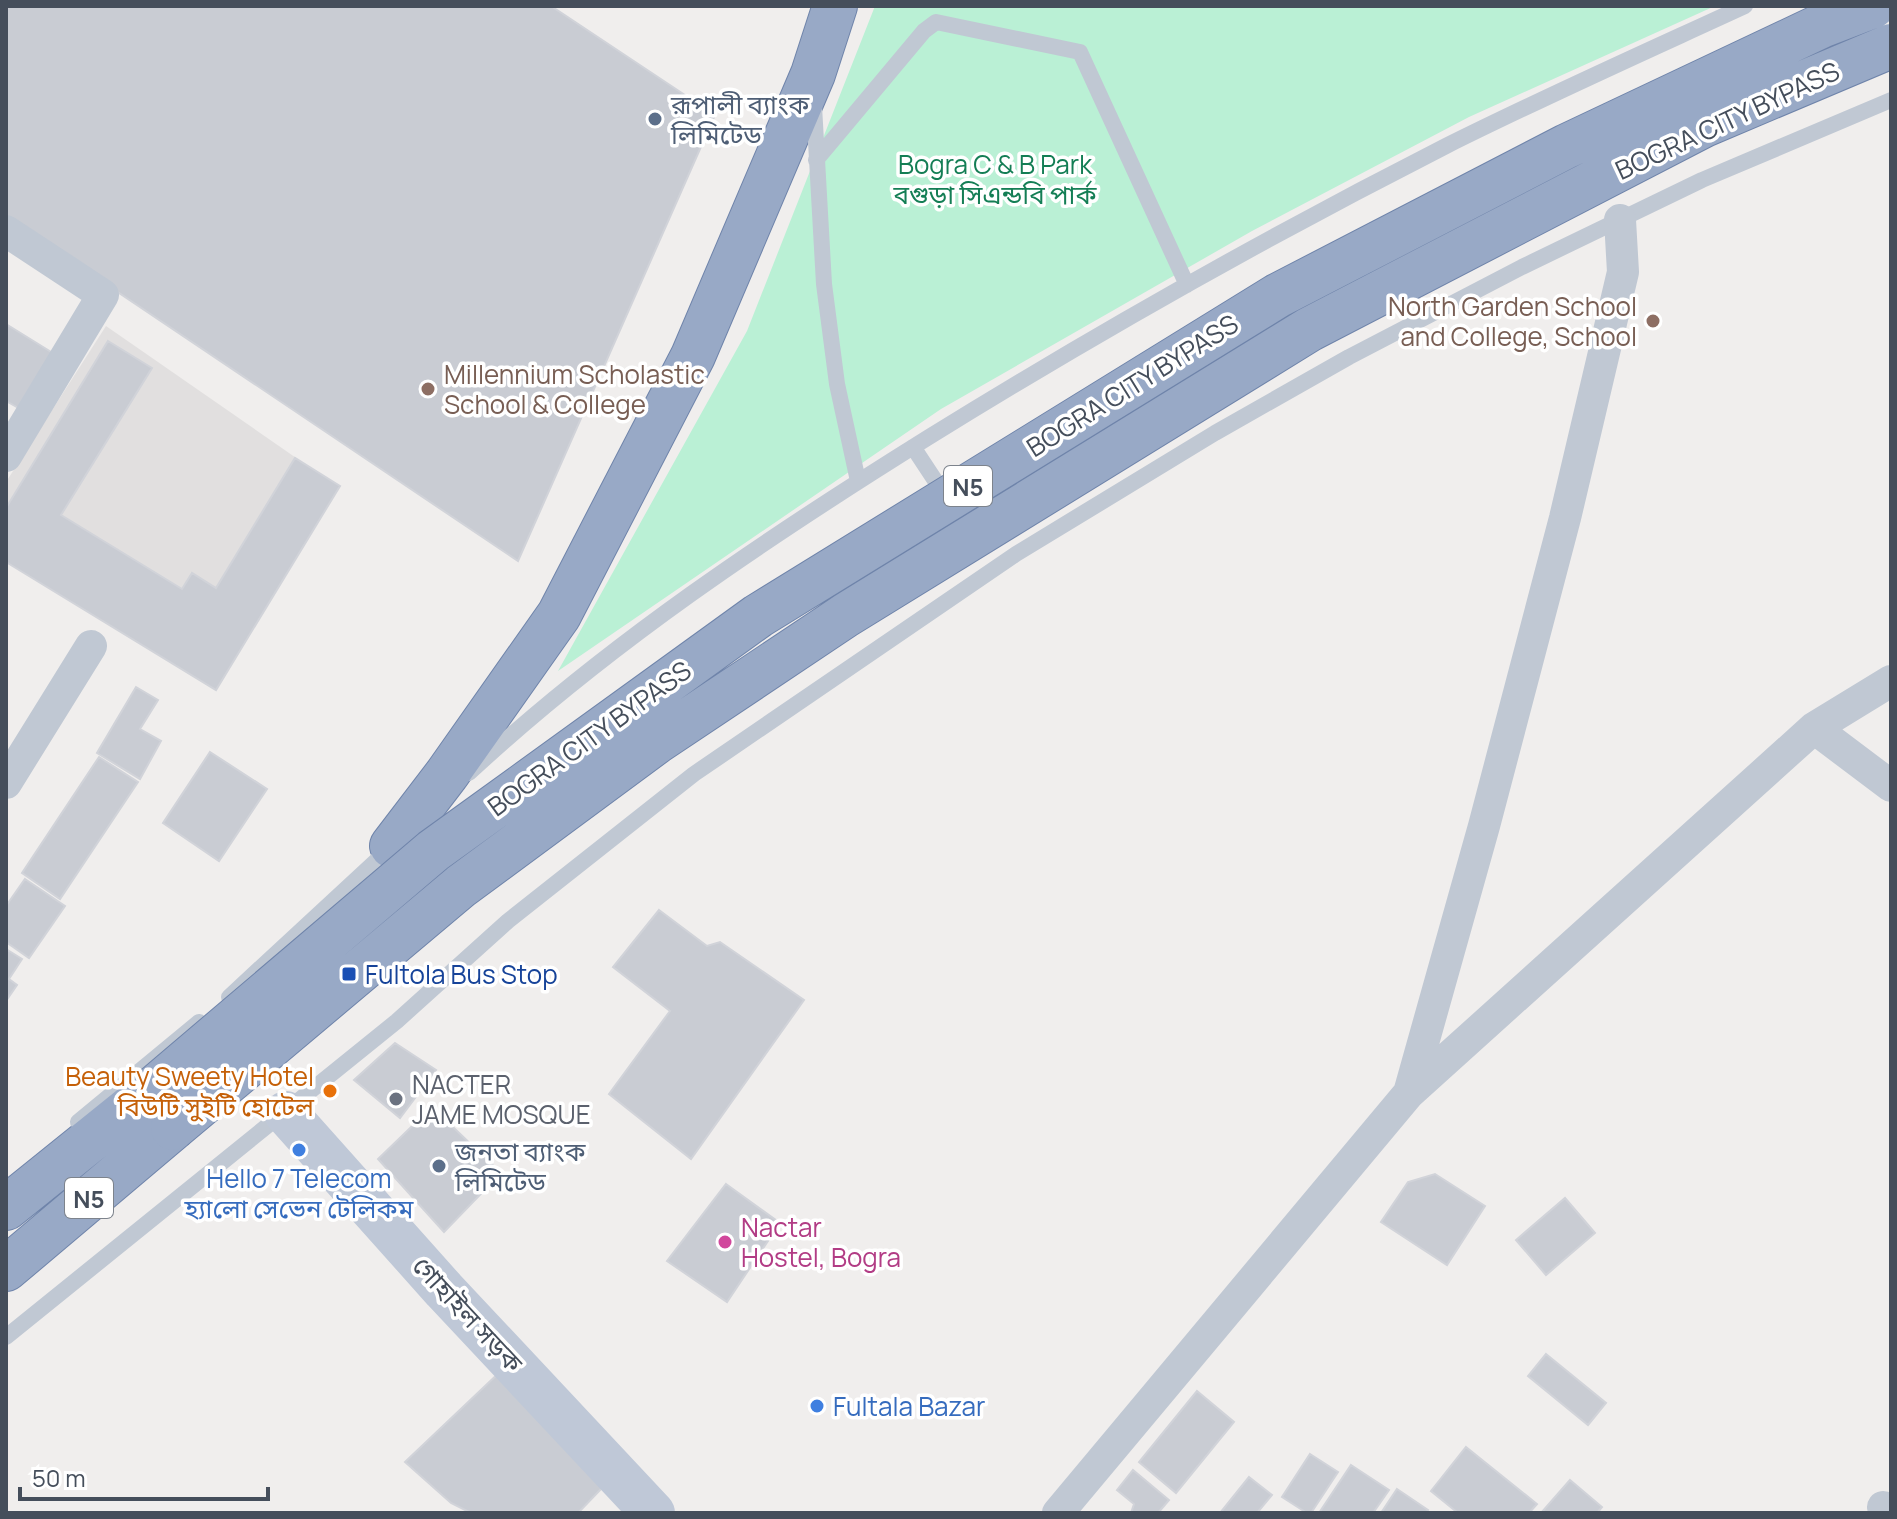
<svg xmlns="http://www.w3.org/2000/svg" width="1897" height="1519" viewBox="0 0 1897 1519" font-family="Manrope,'Noto Sans Bengali',sans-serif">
<rect width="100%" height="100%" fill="#f0eeed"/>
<path fill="#e1dfdf" d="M106,326L328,480L209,670L6,534V482Z"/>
<path fill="#baf0d5" d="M875,6H1715L1469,117L1252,231L941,409L558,671L747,331Z"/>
<path fill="#c9ccd3" stroke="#d1d3d9" stroke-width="2" d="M6,6H551L715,115L518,561L6,217Z
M6,324L56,355L22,410L6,401Z
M108,341L152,368L61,515L182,589L192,573L216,588L295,458L340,486L216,690L6,562V508Z
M136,687L158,700L140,729L161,741L140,779L97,753Z
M210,752L267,789L219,861L163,823Z
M99,757L138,782L60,899L22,873Z
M25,879L65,906L29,958L6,942V906Z
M659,910L707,946L720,942L804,1000L691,1159L609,1094L670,1011L613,967Z
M6,949L22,959L9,979L17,985L6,1001Z
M395,1043L436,1070L400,1118L354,1080Z
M432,1107L501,1173L444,1232L378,1159Z
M1435,1174L1485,1206L1447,1265L1381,1222L1408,1182Z
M726,1184L780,1223L727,1302L667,1261Z
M1565,1198L1595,1233L1546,1275L1516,1240Z
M1546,1354L1606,1403L1588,1425L1528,1376Z
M503,1369L603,1487L578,1513H471L451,1503L405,1462Z
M1197,1391L1234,1422L1176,1493L1139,1462Z
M1466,1447L1537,1504L1529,1513H1458L1431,1491Z
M1310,1454L1338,1472L1311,1513H1307L1282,1497Z
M1351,1465L1389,1490L1373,1513H1319Z
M1133,1470L1169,1500L1158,1513H1131L1134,1504L1117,1490Z
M1249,1477L1272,1495L1257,1513H1220Z
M1570,1480L1602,1507L1597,1513H1541Z
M1397,1489L1428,1510L1426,1513H1381Z"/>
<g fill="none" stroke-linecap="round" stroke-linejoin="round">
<defs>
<path id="trunk" d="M392,846L447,774L559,615L693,356L813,74L835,6
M6,1208L145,1096
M6,1269L173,1128"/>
</defs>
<use href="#trunk" stroke="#6f84aa" stroke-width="46"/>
<path stroke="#c0c8d3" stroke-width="16" d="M814,106L824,284L837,384L858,481
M816,160L924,31L936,22L1080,52L1187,285
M913,447L946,497
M469,773C608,644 767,538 929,437C1097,333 1269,236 1446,146C1544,97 1645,52 1745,6
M229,997L391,847
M78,1122L199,1022
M6,1337L397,1021L508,921L694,774L1016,554L1215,433L1349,357L1522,267L1702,180L1891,100"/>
<path stroke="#c0c8d3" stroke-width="32" d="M6,231L103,295L6,456
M1814,728L1891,786
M6,783L91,646
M1409,1093L1484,826L1565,518L1623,272L1620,220
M1883,1507L1891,1513
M1058,1513L1409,1093L1814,728L1891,681"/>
<path stroke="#bfc8d7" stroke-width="44" d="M286,1113L444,1290L653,1513"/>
<use href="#trunk" stroke="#98a9c6" stroke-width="44"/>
<defs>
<path id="trunk-bridge" d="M145,1096L433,851L758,616L1277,296L1567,146L1821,26L1873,6
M173,1128L461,886L656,742L846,615L1310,329L1704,125L1891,46"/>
</defs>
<use href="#trunk-bridge" stroke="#6f84aa" stroke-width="46" stroke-linecap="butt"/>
<use href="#trunk-bridge" stroke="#98a9c6" stroke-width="44"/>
</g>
<g fill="#5c6f8a" stroke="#fff" stroke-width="3">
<circle cx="655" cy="119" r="8"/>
<circle cx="439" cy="1166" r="8"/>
</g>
<g fill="#8d6e63" stroke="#fff" stroke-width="3">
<circle cx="1653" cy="321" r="8"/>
<circle cx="428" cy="389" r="8"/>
</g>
<rect fill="#1a4fb4" stroke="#fff" stroke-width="3" x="341" y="966" width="16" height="16" rx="4"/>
<circle fill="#e8710a" stroke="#fff" stroke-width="3" cx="330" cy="1091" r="8"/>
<circle fill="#6b7280" stroke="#fff" stroke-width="3" cx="396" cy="1099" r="8"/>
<g fill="#3f7fe0" stroke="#fff" stroke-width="3">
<circle cx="299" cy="1150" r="8"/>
<circle cx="817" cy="1406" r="8"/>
</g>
<circle fill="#d1479c" stroke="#fff" stroke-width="3" cx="725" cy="1242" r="8"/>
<g text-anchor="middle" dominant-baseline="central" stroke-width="7" stroke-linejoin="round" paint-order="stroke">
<g fill="#fff" stroke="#7d838c" stroke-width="2">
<rect x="944" y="466" width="48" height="40" rx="6"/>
<rect x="65" y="1178" width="48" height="40" rx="6"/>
</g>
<g font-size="24" font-weight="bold" fill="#454e5b">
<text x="968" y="486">N5</text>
<text x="89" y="1198">N5</text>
</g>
<g font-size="26" fill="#4e5e75" stroke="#fff" text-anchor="start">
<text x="671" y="104">রূপালী ব্যাংক<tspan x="671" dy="30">লিমিটেড</tspan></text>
<text x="455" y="1151">জনতা ব্যাংক<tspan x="455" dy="30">লিমিটেড</tspan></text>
</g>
<g font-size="26" fill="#454e5b" stroke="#fff">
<text transform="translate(1727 120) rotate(-25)">BOGRA CITY BYPASS</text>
<text transform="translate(1132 385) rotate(-32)">BOGRA CITY BYPASS</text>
<text transform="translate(589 738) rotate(-36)">BOGRA CITY BYPASS</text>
<text transform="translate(468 1314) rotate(47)">গোহাইল সড়ক</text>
</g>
<g font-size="26" fill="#147e55" stroke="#fff">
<text x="995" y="164">Bogra C &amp; B Park<tspan x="995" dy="30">বগুড়া সিএন্ডবি পার্ক</tspan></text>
</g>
<g font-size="26" fill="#785e54" stroke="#fff" text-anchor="end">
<text x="1637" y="306">North Garden School<tspan x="1637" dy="30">and College, School</tspan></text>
<text x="444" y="374" text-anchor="start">Millennium Scholastic<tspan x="444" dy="30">School &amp; College</tspan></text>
</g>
<g font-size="26" fill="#164399" stroke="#fff" text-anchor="start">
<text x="365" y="974">Fultola Bus Stop</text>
</g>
<g font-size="26" fill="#c56008" stroke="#fff" text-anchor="end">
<text x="314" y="1076">Beauty Sweety Hotel<tspan x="314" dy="30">বিউটি সুইটি হোটেল</tspan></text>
</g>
<g font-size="26" fill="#5b616d" stroke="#fff" text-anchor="start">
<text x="412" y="1084">NACTER<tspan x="412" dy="30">JAME MOSQUE</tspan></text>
</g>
<g font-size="26" fill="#366cbe" stroke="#fff">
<text x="299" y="1178">Hello 7 Telecom<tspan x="299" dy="30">হ্যা‌লো সে‌ভেন টে‌লিকম</tspan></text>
<text x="833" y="1406" text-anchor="start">Fultala Bazar</text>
</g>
<g font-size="26" fill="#b23c85" stroke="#fff" text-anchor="start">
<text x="741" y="1227">Nactar<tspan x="741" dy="30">Hostel, Bogra</tspan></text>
</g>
</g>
<rect width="1897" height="1519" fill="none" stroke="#454e5b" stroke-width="16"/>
<path d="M20 1487v12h248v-12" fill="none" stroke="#454e5b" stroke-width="4"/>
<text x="32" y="1487" font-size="24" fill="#454e5b" stroke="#ffffff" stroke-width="6" paint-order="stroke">50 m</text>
</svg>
